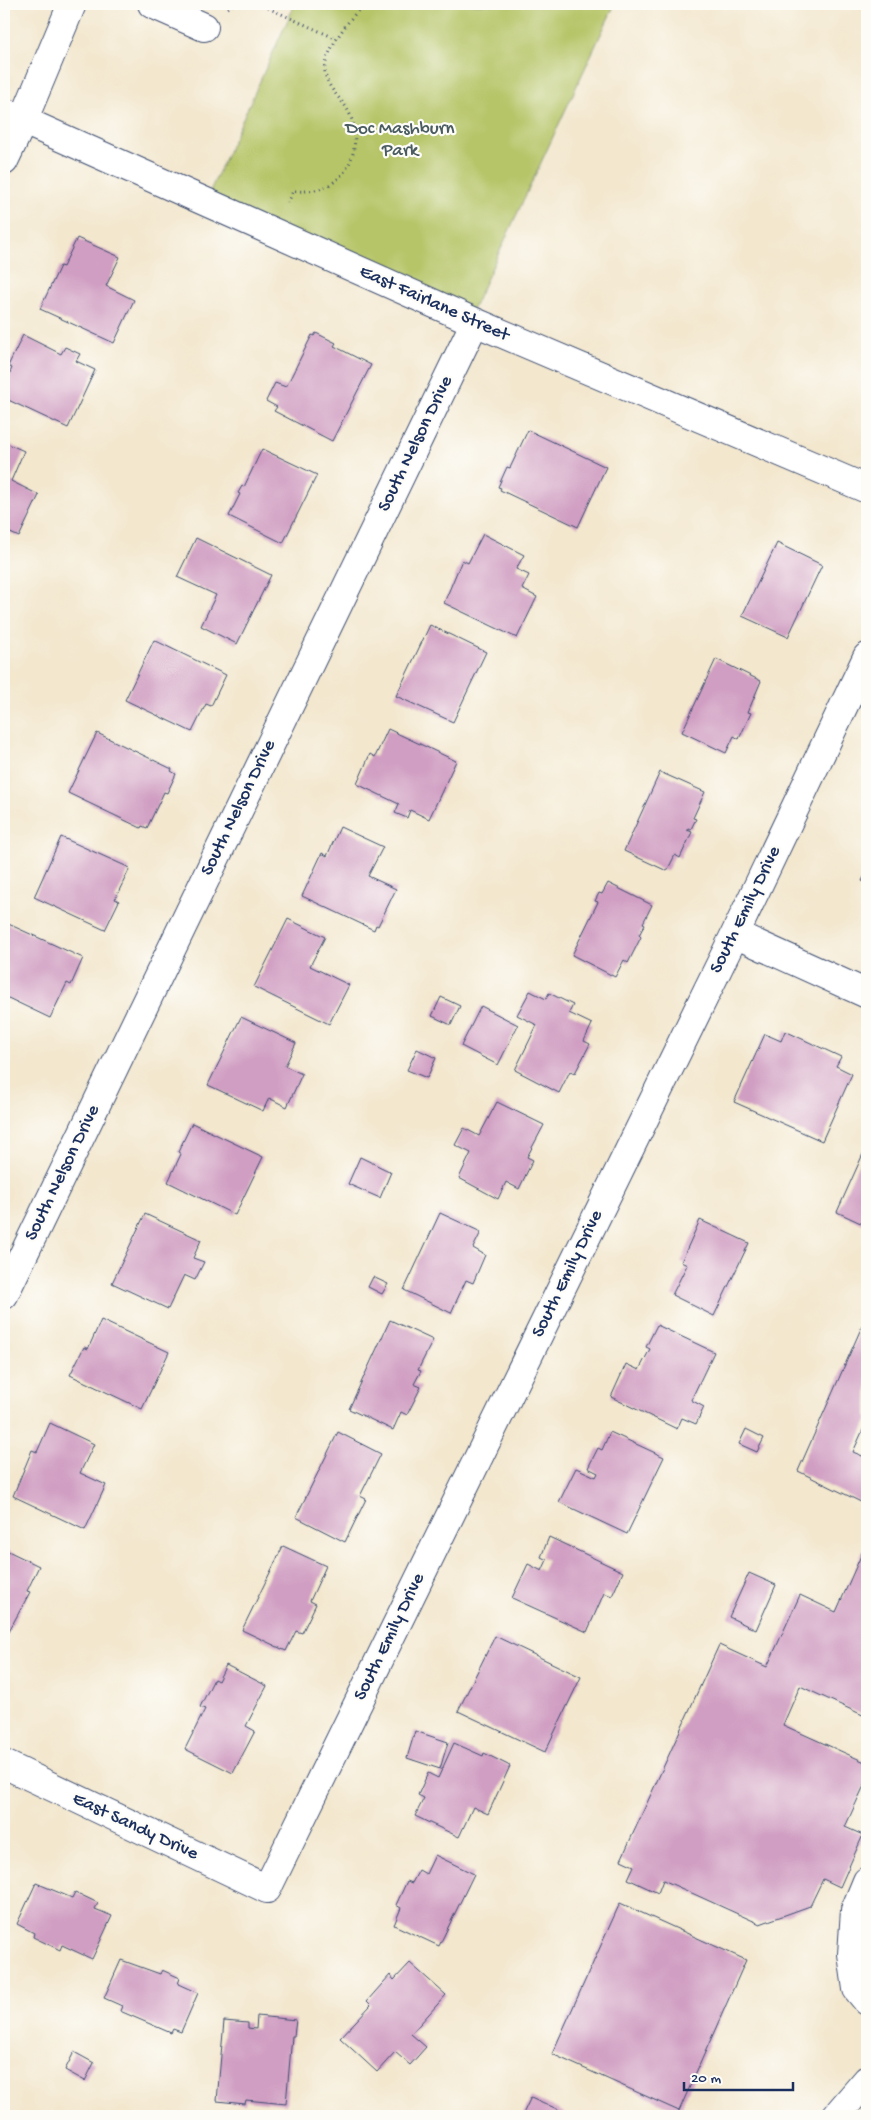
<svg xmlns="http://www.w3.org/2000/svg" width="871" height="2120" viewBox="0 0 871 2120" font-family="'Gochi Hand',sans-serif">
<rect width="100%" height="100%" fill="#fdfcf7"/>
<filter id="ink" filterUnits="userSpaceOnUse"><feTurbulence type="fractalNoise" baseFrequency=".02" numOctaves="2"/><feDisplacementMap in="SourceGraphic" scale="10" xChannelSelector="R" yChannelSelector="G"/><feConvolveMatrix kernelMatrix="1 2 1 2 8 2 1 2 1" color-interpolation-filters="sRGB"/></filter>
<filter id="wash" filterUnits="userSpaceOnUse"><feTurbulence type="fractalNoise" baseFrequency=".0096" numOctaves="4" result="noise"/><feDisplacementMap in="SourceGraphic" scale="20" xChannelSelector="R" yChannelSelector="G"/><feGaussianBlur stdDeviation="1.12" result="paint"/><feColorMatrix in="noise" values="0 0 0 0 0 0 0 0 0 0 0 0 0 0 0 0 0 1.4 0 .05"/><feComposite in="paint" operator="in"/></filter>
<g filter="url(#wash)">
<rect width="100%" height="100%" fill="#f3e7ce"/>
<path fill="#b6c567" stroke="#687a62" d="M295,4H615L468,319L205,202Z"/>
<g id="blocks">
<path fill="#d09ec2" d="M77,238L120,257L106,286L134,300L114,343L40,309L60,266L63,267Z
M316,333L336,343L334,346L371,365L332,441L274,411L277,407L266,401L275,383L286,387L312,335L314,336Z
M23,335L61,354L65,347L80,354L76,361L95,370L68,428L4,398V386L12,368L8,366Z
M528,430L606,467L578,527L500,490L501,488L498,487L507,467L510,468Z
M4,442L24,451L11,481L39,495L19,537L4,530Z
M262,449L317,475L283,543L229,516L240,494L238,493L242,486L244,487Z
M483,534L524,555L516,569L529,575L522,589L537,597L517,638L444,603L462,560L468,563Z
M196,538L271,575L237,644L201,626L216,595L177,577Z
M777,543L822,565L788,637L742,616Z
M430,625L486,652L453,722L396,696Z
M154,640L226,675L211,706L206,704L192,732L125,700Z
M716,659L761,681L748,712L751,713L739,739L734,736L726,753L682,732Z
M388,729L456,761L429,819L410,810L407,818L395,813L399,804L357,784L370,754L375,757Z
M97,733L172,769L171,771L176,774L167,793L164,792L147,828L142,826L141,828L68,793Z
M660,772L705,792L693,818L696,819L691,829L688,828L687,830L692,832L680,858L675,855L667,871L624,851Z
M340,827L383,847L368,876L396,889L378,926L376,925L374,930L302,896L322,853L327,856Z
M61,837L130,868L115,899L119,901L105,930L34,897Z
M867,871V883L862,881Z
M608,883L652,905L643,923L645,924L639,935L641,937L628,963L624,960L615,977L572,955L598,902L595,901L599,893L602,894Z
M288,919L325,937L310,966L349,985L329,1024L254,987Z
M4,922L83,958L71,985L67,983L50,1018L4,996Z
M530,991L546,999L549,993L573,1005L569,1013L592,1024L584,1041L590,1044L575,1073L570,1071L559,1093L515,1070L537,1025L517,1015Z
M441,997L460,1006L451,1025L432,1016Z
M481,1006L518,1025L498,1065L461,1046Z
M241,1017L296,1043L285,1066L302,1074L287,1107L269,1098L263,1111L208,1085Z
M785,1031L841,1057L836,1066L852,1074L822,1141L734,1102L765,1034L781,1041Z
M417,1049L436,1058L427,1078L407,1070Z
M497,1102L544,1125L527,1157L533,1160L519,1189L506,1182L498,1199L459,1178L471,1153L455,1145L464,1128L479,1136Z
M192,1123L263,1157L235,1215L168,1182L181,1154L178,1152Z
M867,1145V1226L837,1212Z
M360,1157L391,1172L380,1198L348,1184Z
M440,1213L481,1232L473,1248L485,1255L473,1283L466,1280L451,1313L404,1290Z
M145,1214L201,1240L193,1258L204,1262L195,1280L184,1275L168,1309L112,1283Z
M700,1220L749,1243L714,1316L672,1295L687,1265L681,1262Z
M373,1277L388,1284L382,1294L368,1287Z
M867,1315V1421L853,1452L867,1458V1505L798,1471Z
M101,1320L169,1352L142,1409L70,1375L84,1347L88,1349Z
M390,1320L433,1340L418,1370L421,1371L414,1384L421,1387L407,1415L401,1412L393,1430L349,1409Z
M657,1325L714,1352L691,1400L704,1407L696,1424L682,1418L677,1429L611,1397L626,1364L639,1370L650,1349L646,1347Z
M50,1423L94,1444L80,1473L106,1485L85,1530L13,1496L32,1450L37,1452Z
M746,1429L764,1438L757,1452L739,1444Z
M338,1432L381,1454L360,1496L366,1499L345,1542L296,1517Z
M610,1432L664,1457L627,1534L559,1502L576,1468L596,1477L598,1473L588,1468L598,1448L602,1450Z
M549,1537L623,1572L612,1596L604,1593L587,1632L512,1598L528,1564L542,1571L547,1560L541,1557Z
M867,1542V1717L800,1686L783,1725L867,1763V1779L845,1827L863,1835L840,1887L823,1879L810,1906L760,1924L663,1880L658,1893L628,1879L634,1866L621,1860L719,1645L767,1667L800,1595L836,1612Z
M283,1546L326,1566L310,1601L316,1604L302,1633L296,1631L286,1651L242,1630Z
M4,1549L39,1566L27,1591L30,1592L4,1640Z
M749,1573L776,1585L756,1630L729,1617Z
M495,1636L581,1677L545,1752L458,1711Z
M226,1665L267,1686L246,1726L255,1731L233,1773L185,1749L205,1709L200,1707L214,1679L218,1681Z
M415,1731L448,1742L440,1769L407,1758Z
M454,1743L483,1756L484,1753L510,1766L488,1814L473,1807L459,1837L415,1816L424,1798L418,1795L428,1773L438,1778Z
M435,1855L474,1874L439,1946L394,1925L401,1908L396,1905L407,1881L412,1883L419,1870L426,1874Z
M36,1883L72,1898L75,1892L98,1903L95,1909L112,1916L92,1959L62,1945L60,1950L33,1937L34,1933L17,1924Z
M620,1903L746,1960L679,2111L552,2054Z
M121,1960L160,1974L162,1970L180,1978L178,1984L198,1993L181,2032L173,2029L171,2033L120,2011L122,2006L104,1998Z
M410,1963L446,1995L411,2034L426,2047L410,2065L395,2052L377,2072L340,2038L371,2005L367,2001L390,1975L394,1980Z
M257,2016L296,2020L294,2036H292L286,2104L246,2100L245,2104L217,2101L224,2021L248,2023V2028L256,2029Z
M74,2052L94,2063L85,2081L65,2070Z
M531,2097L572,2116H522Z"/>
</g>
</g>
<g filter="url(#ink)">
<use href="#blocks" fill-opacity="0" stroke="#3b4b6f" stroke-width="1"/>
<g fill="none" stroke-linecap="round" stroke-linejoin="round">
<defs>
<path id="minor" d="M152,4L204,27
M4,112L475,322L867,489
M4,161L23,121L72,4
M735,934L867,994
M4,1295L475,322
M4,1764L267,1889L735,934L867,657
M867,1881L855,1910L852,1954L857,1989L867,2001
M836,2116L867,2080"/>
</defs>
<use href="#minor" stroke="#3b4b6f" stroke-width="30"/>
<path stroke="#3b4b6f" stroke-width="3" stroke-dasharray="1 4" stroke-linecap="butt" d="M259,4L337,39
M228,8L234,4
M288,203L293,191C314,192 331,189 344,172C358,154 358,126 346,107C338,96 323,82 325,67C328,47 350,17 365,4"/>
<use href="#minor" stroke="#fff" stroke-width="28"/>
</g>
</g>
<g text-anchor="middle" dominant-baseline="central" stroke-width="4.5" stroke-linejoin="round" paint-order="stroke">
<g font-size="19" fill="#4a5c61" stroke="#fdfcf7">
<text x="400" y="129">Doc Mashburn<tspan x="400" dy="22">Park</tspan></text>
</g>
<g font-size="19" fill="#1b2f5e" stroke="#fdfcf7">
<text transform="translate(434 304) rotate(24)">East Fairlane Street</text>
<text transform="translate(416 444) rotate(-64)">South Nelson Drive</text>
<text transform="translate(239 808) rotate(-64)">South Nelson Drive</text>
<text transform="translate(746 910) rotate(-64)">South Emily Drive</text>
<text transform="translate(63 1173) rotate(-64)">South Nelson Drive</text>
<text transform="translate(568 1274) rotate(-64)">South Emily Drive</text>
<text transform="translate(390 1637) rotate(-64)">South Emily Drive</text>
<text transform="translate(135 1827) rotate(25)">East Sandy Drive</text>
</g>
</g>
<rect width="871" height="2120" fill="none" stroke="#fdfcf7" stroke-width="20"/>
<path d="M684 2082v8h109v-8" fill="none" stroke="#1b2f5e" stroke-width="2.5"/>
<text x="691" y="2082" font-size="15" fill="#1b2f5e" stroke="#fdfcf7" stroke-width="4" paint-order="stroke">20 m</text>
</svg>
